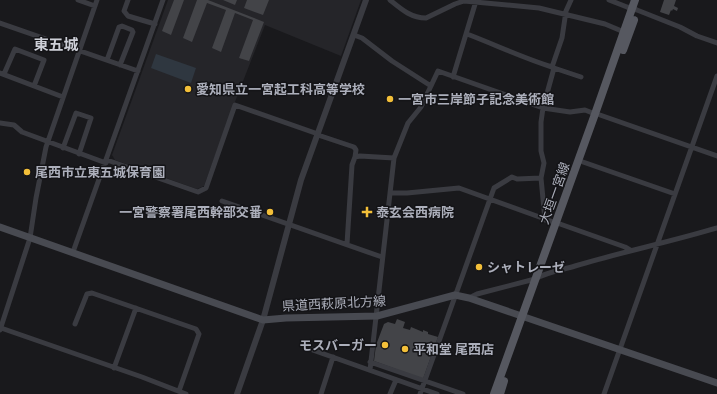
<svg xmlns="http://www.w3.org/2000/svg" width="717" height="394" viewBox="0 0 717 394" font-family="Inter,'Noto Sans JP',sans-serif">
<rect width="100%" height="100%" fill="#19191c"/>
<path fill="#252529" d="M168,0H361L341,56L265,25L231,112L204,186L197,189L115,160L112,155Z"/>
<path fill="#2f3740" d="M156,54L196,68L191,83L151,68Z"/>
<path fill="#434448" d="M174,0H184L171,35L162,31Z
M197,0H208L264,22L249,61L239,58L253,20L235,13L221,52L212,48L226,10L207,3L192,42L183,38Z
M223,0H237L235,5Z
M247,0H269L263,15L244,8Z
M664,0H676L674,6L678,8L677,11L673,9L672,11L671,10L669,15L660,12Z
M397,319L405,322L403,328L410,330L411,327L423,332V330L428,332V334L438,337L423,379L374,361L376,345L384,324L388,322L395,324Z"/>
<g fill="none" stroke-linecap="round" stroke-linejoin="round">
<path stroke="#3a3b41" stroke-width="5" d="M78,0L95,6
M128,0L124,11L128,16L155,24
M390,0C401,9 411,18 426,18L455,4L464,1L539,8L605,24L624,32
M609,0L627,7L637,10L680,27L697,36L717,43
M0,23L138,71
M467,34C496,45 523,58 552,67
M354,35L362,38L392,61L431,86
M107,60L119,27L122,26L132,30L133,32L120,65
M554,68L581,77
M0,73L63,97
M4,74L15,49L44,60L34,86
M453,77L476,1
M600,115L717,156
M0,123L14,125L22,132L106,163
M318,135L354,147L356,150L355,157
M63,148L76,113L91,118L79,154
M107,160L198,192L206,188L235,105L318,134
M583,162L675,194
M390,193H407L459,188L556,223
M222,201L382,257
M545,220L541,178L544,163L541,151V122L543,108L554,68L552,67L562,38L566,11L571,0
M560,224L625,247L630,250
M347,244L352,165L355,157L360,156L394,158
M73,252L163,0
M469,298L477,294L535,279C547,272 562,270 575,266C622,252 670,242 717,228
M75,324L87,294L92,293L196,329L199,334L179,391
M1,328L142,377L186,394
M0,330L30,238L36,198L46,147L97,0
M307,348L437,394
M370,362L463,394
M114,368L136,308
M370,370L394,158L408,123L421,107L438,71L543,108L570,112L585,110L595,114
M321,394L333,357
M390,394L396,380
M420,394L494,188L512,177L517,179L541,178
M604,394L717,76"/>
<path stroke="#3a3b41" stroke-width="6" d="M237,394L263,320L301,180L366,0"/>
<path stroke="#484a51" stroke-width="7" d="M0,227L263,320L286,318L377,316L455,295L469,298L717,383"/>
<path stroke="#565860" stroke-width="8" d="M623,50L634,20
M494,394L595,114L635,0
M500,394L504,381"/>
</g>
<g fill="#f3bf39" stroke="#141417" stroke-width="1.5">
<circle cx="188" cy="89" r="4"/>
<circle cx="390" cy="99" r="4"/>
<circle cx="27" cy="172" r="4"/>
<circle cx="270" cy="212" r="4"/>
<path d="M365 206h4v4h4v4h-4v4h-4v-4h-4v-4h4z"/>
<circle cx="479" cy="267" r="4"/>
<circle cx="385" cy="345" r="4"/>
<circle cx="405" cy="349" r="4"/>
</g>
<g text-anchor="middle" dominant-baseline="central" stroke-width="3" stroke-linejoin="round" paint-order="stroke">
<g font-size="13" font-weight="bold" fill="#acafbb" stroke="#141417" text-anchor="start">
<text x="196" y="89">愛知県立一宮起工科高等学校</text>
<text x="398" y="99">一宮市三岸節子記念美術館</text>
<text x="35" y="172">尾西市立東五城保育園</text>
<text x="262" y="212" text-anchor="end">一宮警察署尾西幹部交番</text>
<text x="376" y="212">泰玄会西病院</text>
<text x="487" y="267">シャトレーゼ</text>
<text x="377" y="345" text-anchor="end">モスバーガー</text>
<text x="413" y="349">平和堂 尾西店</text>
</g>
<g font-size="13" fill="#acafbb" stroke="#141417">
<text transform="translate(554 193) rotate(-70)">大垣一宮線</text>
<text transform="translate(334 303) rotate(-3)">県道西萩原北方線</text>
</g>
<g font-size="15" font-weight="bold" fill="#cdcfd7" stroke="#141417">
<text x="56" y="44">東五城</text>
</g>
</g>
</svg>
